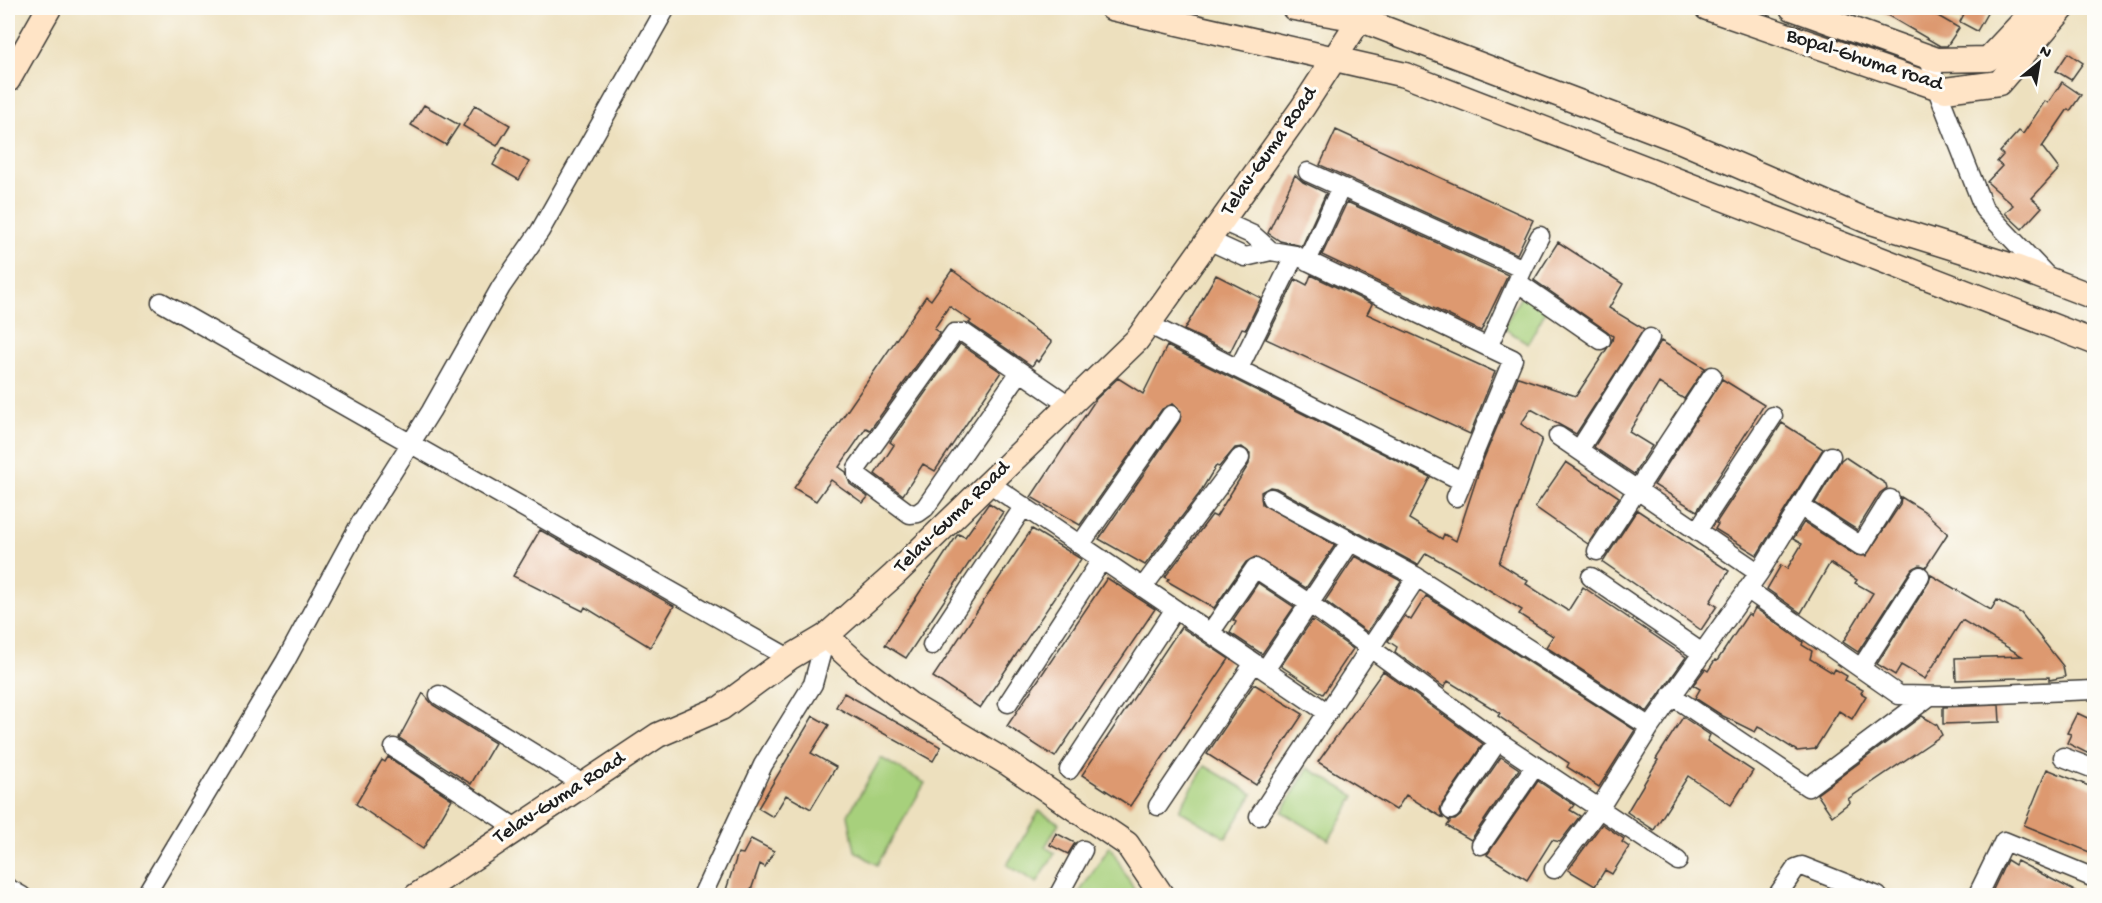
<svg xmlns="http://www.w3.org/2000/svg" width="2102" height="903" viewBox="0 0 2102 903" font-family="'Gochi Hand',sans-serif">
<rect width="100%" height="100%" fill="#fdfcf7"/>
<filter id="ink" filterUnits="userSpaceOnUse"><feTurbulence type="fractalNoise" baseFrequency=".0167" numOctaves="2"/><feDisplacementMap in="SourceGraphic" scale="12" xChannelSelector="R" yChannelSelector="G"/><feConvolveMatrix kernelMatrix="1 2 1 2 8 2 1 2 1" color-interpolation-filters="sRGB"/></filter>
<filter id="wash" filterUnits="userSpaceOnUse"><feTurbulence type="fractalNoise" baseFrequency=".008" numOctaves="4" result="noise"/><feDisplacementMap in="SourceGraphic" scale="24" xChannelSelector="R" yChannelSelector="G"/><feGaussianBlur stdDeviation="1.35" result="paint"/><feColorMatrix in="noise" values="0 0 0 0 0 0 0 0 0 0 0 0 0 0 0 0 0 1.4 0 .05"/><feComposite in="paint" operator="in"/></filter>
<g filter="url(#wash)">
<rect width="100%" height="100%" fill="#ede0be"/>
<path fill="#a7d07c" stroke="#62764c" stroke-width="1.5" d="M1523,293L1548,307L1528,343L1503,328Z
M881,758L925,783L877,865L855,851L848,815Z
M1205,766L1253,794L1226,838L1179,810Z
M1308,768L1355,796L1329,840L1282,812Z
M1039,811L1059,823L1045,847L1055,853L1037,883L1007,865Z
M1110,846L1137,895L1082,896L1079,893Z"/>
<g id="blocks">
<path fill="#dd9970" d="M1875,8H1924L1959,28L1947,46H1940Z
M1967,8H1990L1977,31L1960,22Z
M2068,53L2083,63L2071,80L2056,71Z
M2062,82L2081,95L2070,111L2068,109L2042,147L2059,169L2032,198L2042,207L2022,229L2005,213L2013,205L1987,182L2002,166L1997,162L2003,155L2000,152L2019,131L2023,134L2045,101L2048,103Z
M424,105L459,125L446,145L411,125Z
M475,105L510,125L497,146L463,126Z
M1336,130L1533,220L1517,254L1320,165Z
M503,147L529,162L519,180L493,165Z
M1295,175L1303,182L1326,193L1302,246L1280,241L1268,233Z
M1347,202L1508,275L1481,331L1322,255Z
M1558,242L1623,284L1609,308L1644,329L1576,434L1531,409L1521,424L1542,439L1499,563L1528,581L1526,584L1568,611L1583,587L1686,657L1647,712L1546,647L1553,636L1519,614L1522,610L1458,571L1426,553L1418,565L1276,488L1270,487L1261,492L1262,504L1335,545L1306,588L1255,557L1246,562L1214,608L1167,581L1169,579L1165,577L1212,515L1216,517L1249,464L1250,453L1242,447L1235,448L1219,467L1216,466L1199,494L1145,565L1099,539L1180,421L1181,411L1173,404L1162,409L1080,525L1031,497L1096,399L1118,378L1143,394L1167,346L1430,477L1409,519L1442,539L1444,534L1456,541L1481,465L1518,377L1576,396L1612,341L1613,336L1607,331L1534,280Z
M952,270L1052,342L1038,362L1036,360L1032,366L969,323L971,321L949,306L934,329L940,333L870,430L866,428L839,467L846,472L850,484L868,497L863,503L831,480L816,501L794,488L926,296L931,300Z
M1216,275L1261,298L1246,329L1242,328L1230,352L1184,330Z
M1311,275L1372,304L1367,314L1495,372L1470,434L1266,339L1296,279L1307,285Z
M1661,341L1705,368L1684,399L1659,383L1629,432L1652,446L1634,474L1594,447Z
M960,344L1001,372L935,471L923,464L903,495L875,474L894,445L890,442Z
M1722,379L1764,405L1697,511L1654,485Z
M1782,423L1823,449L1757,555L1715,529L1718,524L1716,523Z
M1845,457L1886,484L1887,488L1880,493L1857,530L1815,503L1841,460Z
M1566,462L1619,497L1588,544L1535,507Z
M1901,497L1924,511L1948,533L1926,567L1920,565L1911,570L1858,652L1843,642L1873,593L1855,583L1857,580L1830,563L1801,613L1767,589L1781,565L1787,569L1802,544L1793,539L1804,522L1855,555L1866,556L1900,505Z
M989,503L1003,512L906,658L885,645L958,534L965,537Z
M1637,510L1729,571L1710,602L1717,606L1701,630L1603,562Z
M1032,529L1081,559L980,708L933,677Z
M540,530L674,606L650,647L585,607L583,611L513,576Z
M1355,556L1401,581L1367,632L1325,601Z
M1931,575L1991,610L1997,600L2021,613L2063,666L2065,677L2049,680V677L1956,680L1955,658L2022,656L1962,620L1925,679L1901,665L1895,675L1877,664L1929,582Z
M1107,578L1155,609L1055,757L1007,726Z
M1258,583L1294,607L1262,654L1230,633L1236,622L1233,620Z
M1426,596L1635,730L1599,787L1567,767L1569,763L1498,716L1500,713L1448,681L1444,687L1395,652L1397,647L1388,641L1405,616L1411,620Z
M1755,608L1803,642L1802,645L1812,651L1810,659L1833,673L1835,669L1847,676L1845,680L1863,690L1861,693L1866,696L1852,719L1839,711L1815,749L1797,751L1762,729L1758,727L1755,732L1723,716L1695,698L1700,689L1693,685L1705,669L1708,671L1715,660L1717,661L1748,614L1751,616Z
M1312,620L1353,649L1323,694L1281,666Z
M1181,627L1229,659L1130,806L1082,775Z
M1383,671L1483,744L1442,804L1440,810L1443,818L1406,795L1396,810L1318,762Z
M1254,684L1303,714L1256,785L1207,754Z
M423,693L433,705L495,743L471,784L399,738Z
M844,693L941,747L933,761L836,707Z
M1999,705L2000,722L1943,724V707Z
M2077,713L2094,721V738L2087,753L2067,743L2071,734L2067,733Z
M813,716L829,725L811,753L836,767L811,809L786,795L773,817L758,808Z
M1922,716L1937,725L1942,735L1848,799L1850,802L1832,816L1817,794Z
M1683,717L1710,735L1707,741L1753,771L1731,805L1688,776L1654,830L1627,812L1658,760L1656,759Z
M388,757L452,799L423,849L356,804L382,760L385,762Z
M1501,757L1519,769L1471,840L1447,826L1450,822L1448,820H1455L1460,816Z
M2047,769L2094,788V854L2024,825Z
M1538,781L1574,805L1570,810L1580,816L1560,842L1552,840L1527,880L1487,855Z
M1602,824L1624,839L1622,842L1629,847L1612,874L1605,870L1595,886L1568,870Z
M1056,833L1075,843L1068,854L1050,845Z
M751,839L774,851L765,867L760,864L749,896H724L738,853L743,854Z
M2007,860L2015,865L2017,861L2084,896H1990Z"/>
</g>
</g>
<g filter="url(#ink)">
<use href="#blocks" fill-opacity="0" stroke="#3b3934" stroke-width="1.5"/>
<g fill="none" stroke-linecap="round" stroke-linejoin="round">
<defs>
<path id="street" d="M1929,57L1936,87L1984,209L2048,277
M1308,172L1341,187
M1222,221L1253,235L1271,251
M1208,240L1245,257L1271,251L1295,255L1513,359L1456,497
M1307,261L1341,187L1523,269L1488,347
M1523,269L1540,236
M1517,282L1601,340
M161,302L789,658
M1148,324L1462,481
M1239,368L1295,255
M1020,372L925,508L918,513L910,514L857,475V468L954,333H964L1069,405
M1558,436L1759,573
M1579,450L1650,338
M989,483L1328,713
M1800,506L1861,546L1890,499
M1697,531L1773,416
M1080,545L1171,415
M1597,551L1712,376
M1417,577L1650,727
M1591,577L1702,653
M1143,587L1240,458
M1747,589L1899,695L1949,696L2094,690
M1210,633L1255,568L1310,604L1498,741L1678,861
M932,645L1024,506
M1861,668L1920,576
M1265,670L1351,541
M439,695L583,784
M1671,695L1808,787L1930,696
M1008,703L1102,559
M394,748L516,828
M2063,757L2094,769
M1069,770L1175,609
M1158,806L1254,663
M1451,810L1498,741
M1259,816L1417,577L1271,498
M1481,845L1535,766
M1554,869L1599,809L1650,727L1759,573L1831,456
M8,888L22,896
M145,896L285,662L361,522L431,411L501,287L540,231L666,8
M702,896L763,765L813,684L826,636
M1058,896L1083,850
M1777,896L1796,868L1802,866L1878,896
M1977,896L2004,841L2094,878"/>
<path id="secondary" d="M1112,8L1405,75L2094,342
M1294,8L1359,19L1679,140L1865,220L2018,268L2094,297
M1707,8L1945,90L1999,83L2063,8
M1792,8L1937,60L1988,59L2036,8
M8,80L49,8
M826,636L858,665L909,704L1009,764L1127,844L1162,896
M416,896L658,735L721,708L789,658L826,636L894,575L1137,340L1303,107L1367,8"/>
</defs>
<use href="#street" stroke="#3b3934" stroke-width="21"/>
<use href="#secondary" stroke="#3b3934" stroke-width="27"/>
<use href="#street" stroke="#fff" stroke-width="18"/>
<use href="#secondary" stroke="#ffe4c6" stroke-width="24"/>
</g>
</g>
<g text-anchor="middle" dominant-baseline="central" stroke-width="6" stroke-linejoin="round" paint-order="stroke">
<g font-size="21" fill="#1c1c1c" stroke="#fdfcf7">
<text transform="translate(1864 61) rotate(18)">Bopal-Ghuma road</text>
<text transform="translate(1270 152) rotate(-55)">Telav-Guma Road</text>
<text transform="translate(953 518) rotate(-44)">Telav-Guma Road</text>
<text transform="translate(560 799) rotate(-33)">Telav-Guma Road</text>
</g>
</g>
<rect width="2102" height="903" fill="none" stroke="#fdfcf7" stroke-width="30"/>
<g transform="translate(2039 63) rotate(30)" stroke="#fdfcf7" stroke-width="4.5" paint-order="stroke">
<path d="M0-4.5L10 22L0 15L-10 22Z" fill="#1c1c1c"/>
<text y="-9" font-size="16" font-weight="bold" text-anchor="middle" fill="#1c1c1c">N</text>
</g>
</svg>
